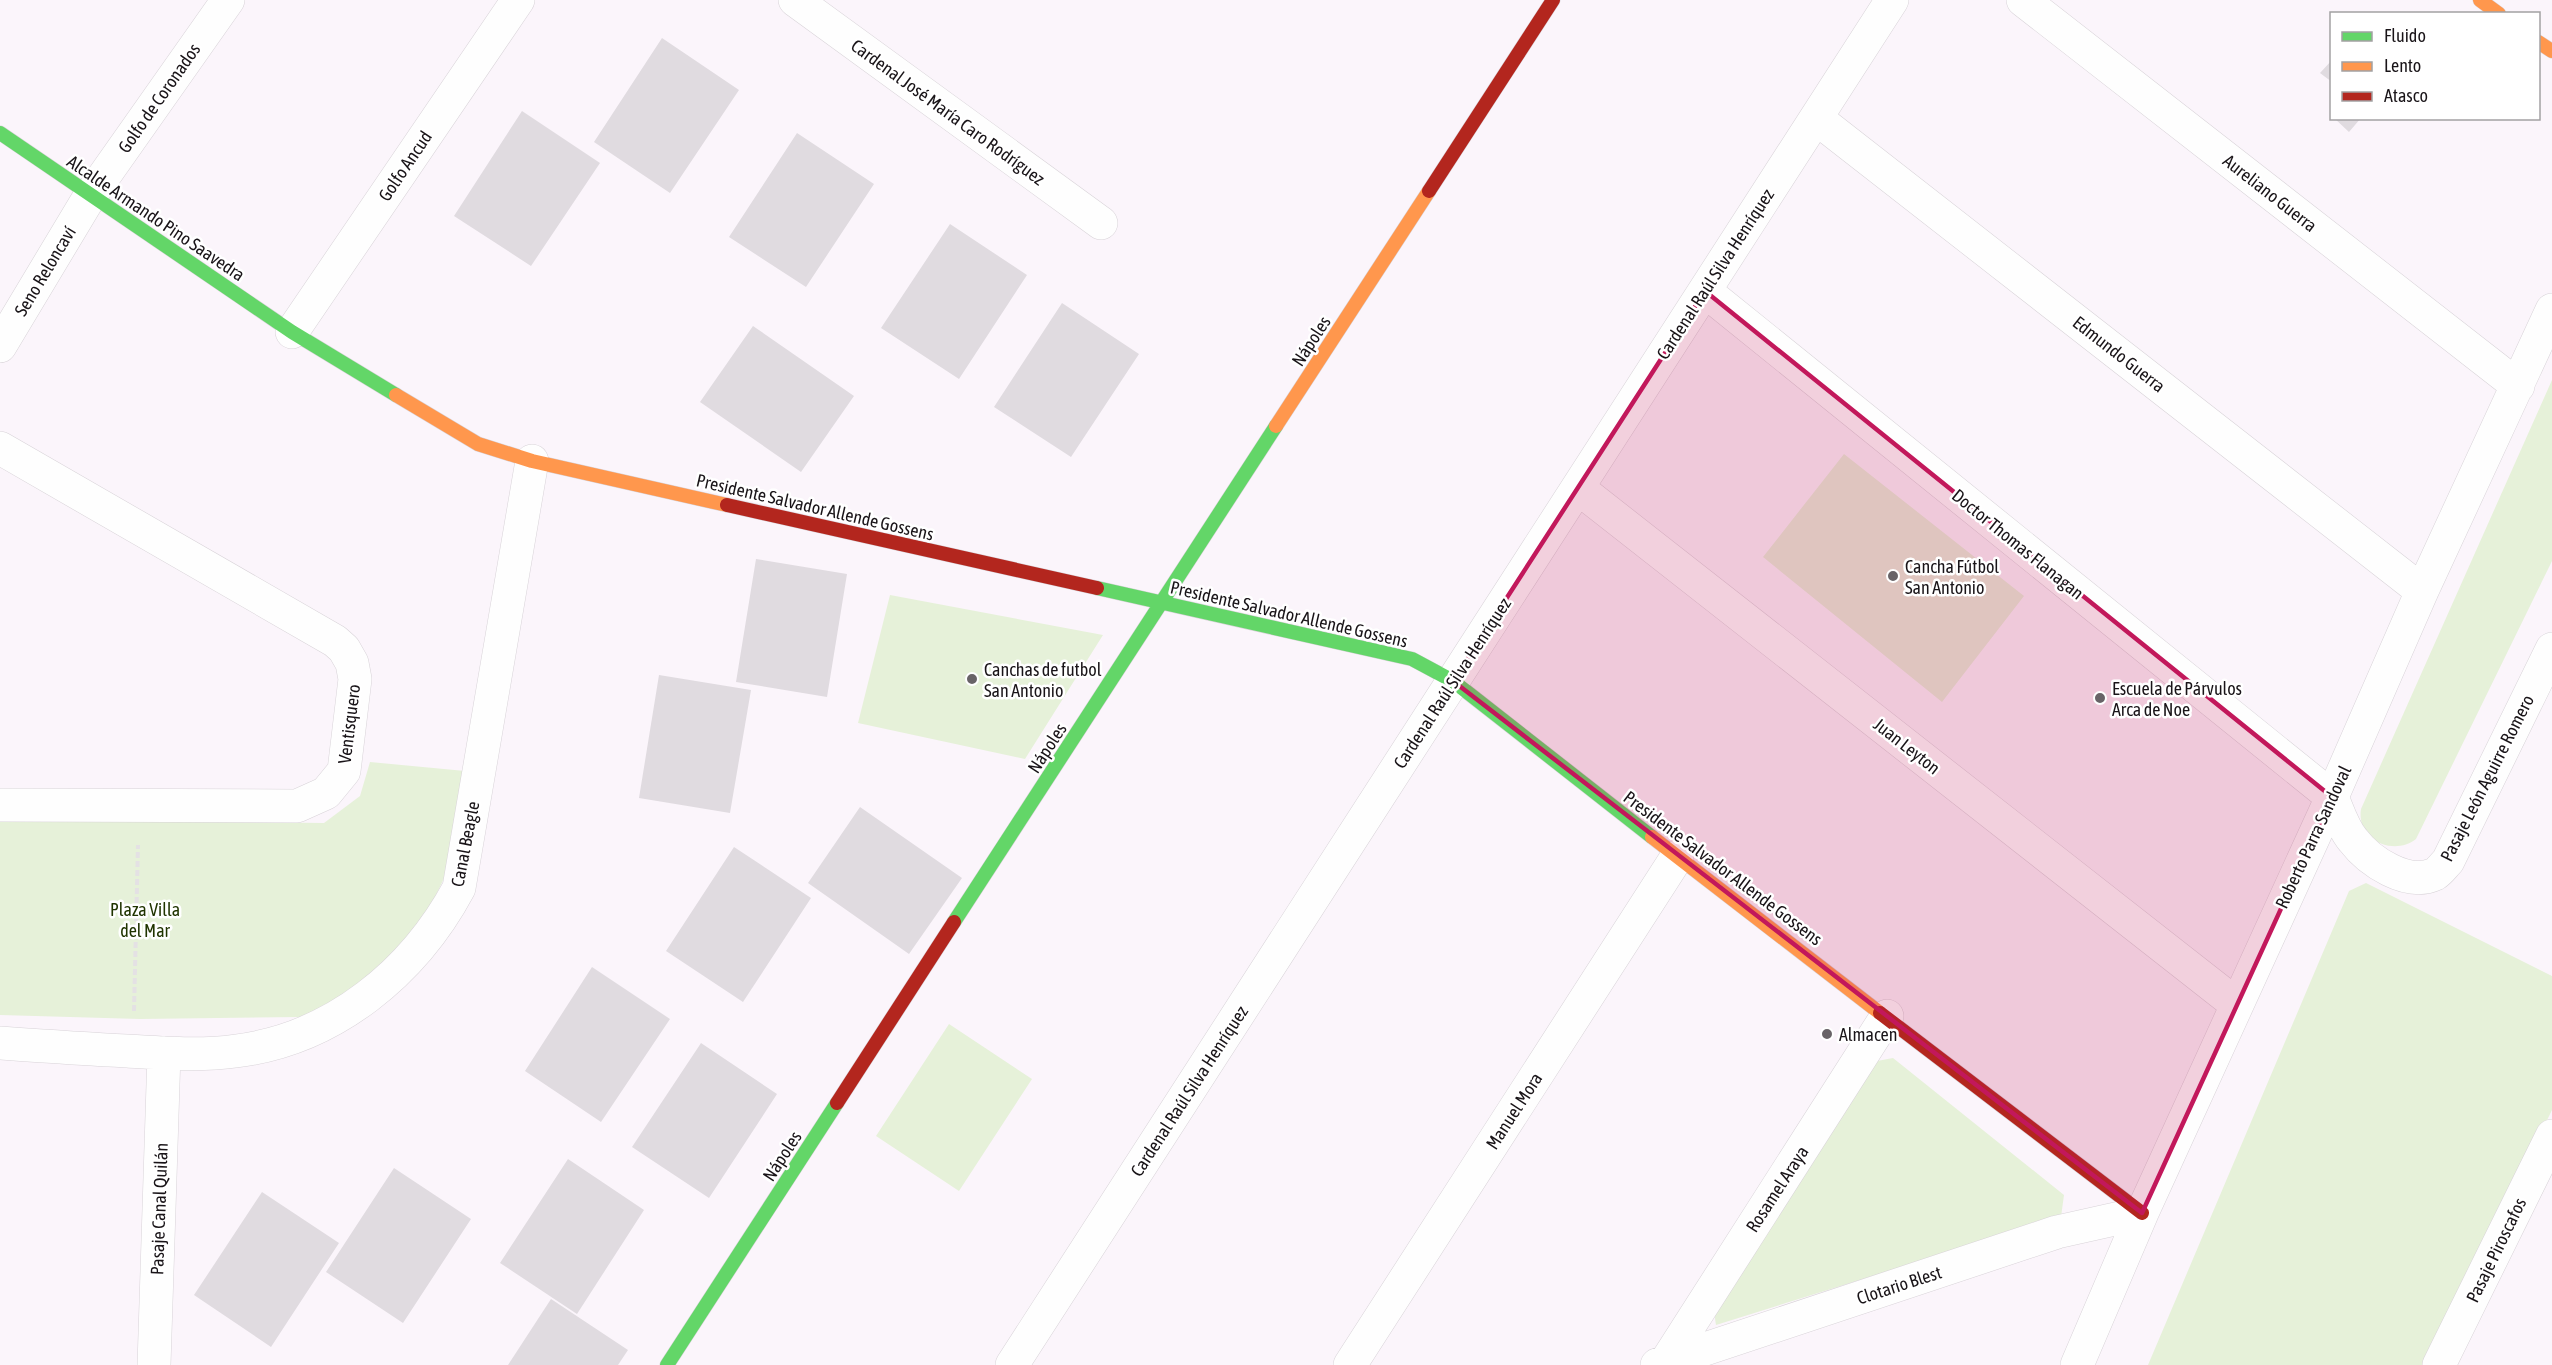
<svg xmlns="http://www.w3.org/2000/svg" width="2552" height="1365" viewBox="0 0 2552 1365" font-family="'Asap Condensed',sans-serif">
<rect width="100%" height="100%" fill="#fbf5fb"/>
<path fill="#e6f1d9" d="M2552,380V561L2416,839C2393,857 2356,839 2361,809Z
M1844,454L2024,596L1942,702L1763,557Z
M890,595L1103,635L1025,759L858,723Z
M370,762L465,771L449,868L420,928L375,979L301,1017L140,1019L0,1015V820L324,823L360,796Z
M2366,883L2552,976V1110L2427,1365H2148L2349,891Z
M949,1024L1032,1079L959,1191L876,1136Z
M1893,1058L2064,1195L2061,1217L1716,1325L1713,1306L1877,1061Z"/>
<path fill="#e0dbe0" d="M662,38L739,90L670,193L594,142Z
M2332,60V82L2320,73Z
M522,111L600,163L531,266L454,216Z
M2334,118H2361L2349,132Z
M797,133L874,184L806,287L729,237Z
M950,224L1027,275L959,379L881,328Z
M1062,303L1139,354L1071,457L994,407Z
M753,326L854,396L801,472L700,402Z
M756,559L847,574L827,697L736,682Z
M659,675L751,690L730,813L639,798Z
M860,807L962,878L909,954L808,883Z
M734,847L811,898L743,1002L666,951Z
M592,967L670,1019L601,1122L525,1071Z
M701,1043L777,1094L709,1198L632,1147Z
M568,1159L644,1210L577,1314L500,1263Z
M394,1168L471,1219L403,1323L326,1272Z
M262,1192L339,1243L271,1347L194,1295Z
M551,1299L628,1350L618,1365H508Z"/>
<g fill="none" stroke-linecap="round" stroke-linejoin="round">
<defs>
<path id="street" d="M795,0L1101,223
M2023,0L2518,386
M1816,118L2422,591
M1705,291L2332,797C2338,811 2343,828 2353,840C2369,861 2407,887 2435,874C2440,871 2444,865 2448,861L2552,649
M292,332L518,0
M0,346L90,196L228,0
M0,448L335,641L344,649L352,663L355,679L344,771L326,793L297,806L0,805
M1578,488L2236,1004
M0,1043C42,1046 85,1049 127,1051C164,1053 200,1056 236,1051C334,1039 414,972 459,888L532,461
M1666,1362L1887,1016
M154,1365L164,1053
M1012,1365L1892,0
M1350,1365L1677,857
M1657,1365L2057,1232L2142,1213
M2077,1365L2142,1213L2332,797L2422,591L2552,310
M2439,1365L2552,1136"/>
<path id="fast" d="M0,133L292,332L396,395
M1097,588L1412,659L1453,681L1652,837
M954,922L1276,426
M667,1365L837,1103"/>
<path id="slow" d="M2480,0L2499,14
M2538,42L2552,51
M396,395L478,444L532,461L727,505
M1276,426L1429,191
M1652,837L1880,1013"/>
<path id="jam" d="M1429,191L1553,0
M727,505L1097,588
M1880,1013L2142,1213
M837,1103L954,922"/>
</defs>
<use href="#street" stroke="#d8d3d8" stroke-width="34"/>
<use href="#fast" stroke="#d8d3d8" stroke-width="15"/>
<use href="#slow" stroke="#d8d3d8" stroke-width="15"/>
<use href="#jam" stroke="#d8d3d8" stroke-width="15"/>
<path stroke="#e4e1e4" stroke-width="4" stroke-dasharray="6 3" stroke-linecap="butt" d="M134,1011L138,845"/>
<use href="#street" stroke="#fefefe" stroke-width="33"/>
<use href="#fast" stroke="#63d668" stroke-width="14"/>
<use href="#slow" stroke="#ff974d" stroke-width="14"/>
<use href="#jam" stroke="#b3261e" stroke-width="14"/>
</g>
<path fill="#c2185b" fill-opacity="0.2" stroke="#c2185b" stroke-width="4.5" stroke-linejoin="round" d="M1705,291L2332,797L2142,1213L1453,681Z"/>
<g fill="#686367" stroke="#fff" stroke-width="2">
<circle cx="1893" cy="576" r="6"/>
<circle cx="972" cy="679" r="6"/>
<circle cx="2100" cy="698" r="6"/>
<circle cx="1827" cy="1034" r="6"/>
</g>
<g text-anchor="middle" dominant-baseline="central" stroke-width="5" stroke-linejoin="round" paint-order="stroke">
<g font-size="18" fill="#191418" stroke="#fff">
<text transform="translate(159 98) rotate(-55)">Golfo de Coronados</text>
<text transform="translate(948 112) rotate(36)">Cardenal José María Caro Rodríguez</text>
<text transform="translate(405 166) rotate(-56)">Golfo Ancud</text>
<text transform="translate(2270 193) rotate(38)">Aureliano Guerra</text>
<text transform="translate(156 218) rotate(34)">Alcalde Armando Pino Saavedra</text>
<text transform="translate(45 271) rotate(-59)">Seno Reloncaví</text>
<text transform="translate(1715 274) rotate(-57)">Cardenal Raúl Silva Henríquez</text>
<text transform="translate(1311 341) rotate(-57)">Nápoles</text>
<text transform="translate(2119 354) rotate(38)">Edmundo Guerra</text>
<text transform="translate(815 507) rotate(13)">Presidente Salvador Allende Gossens</text>
<text transform="translate(2018 544) rotate(39)">Doctor Thomas Flanagan</text>
<text transform="translate(1289 614) rotate(13)">Presidente Salvador Allende Gossens</text>
<text transform="translate(1452 683) rotate(-57)">Cardenal Raúl Silva Henríquez</text>
<text transform="translate(349 724) rotate(-83)">Ventisquero</text>
<text transform="translate(1907 746) rotate(38)">Juan Leyton</text>
<text transform="translate(1047 748) rotate(-57)">Nápoles</text>
<text transform="translate(2487 778) rotate(-63)">Pasaje León Aguirre Romero</text>
<text transform="translate(2313 837) rotate(-65)">Roberto Parra Sandoval</text>
<text transform="translate(465 844) rotate(-79)">Canal Beagle</text>
<text transform="translate(1723 868) rotate(37)">Presidente Salvador Allende Gossens</text>
<text transform="translate(1189 1091) rotate(-57)">Cardenal Raúl Silva Henríquez</text>
<text transform="translate(1514 1111) rotate(-57)">Manuel Mora</text>
<text transform="translate(782 1156) rotate(-57)">Nápoles</text>
<text transform="translate(1777 1189) rotate(-57)">Rosamel Araya</text>
<text transform="translate(159 1209) rotate(-88)">Pasaje Canal Quilán</text>
<text transform="translate(2496 1250) rotate(-64)">Pasaje Piroscafos</text>
<text transform="translate(1899 1285) rotate(-18)">Clotario Blest</text>
</g>
<g font-size="18" fill="#191418" stroke="#fff" text-anchor="start">
<text x="1905" y="566">Cancha Fútbol<tspan x="1905" dy="21">San Antonio</tspan></text>
<text x="984" y="669">Canchas de futbol<tspan x="984" dy="21">San Antonio</tspan></text>
<text x="2112" y="688">Escuela de Párvulos<tspan x="2112" dy="21">Arca de Noe</tspan></text>
<text x="1839" y="1034">Almacen</text>
</g>
<g font-size="18" fill="#203400" stroke="#fff">
<text x="145" y="909">Plaza Villa<tspan x="145" dy="21">del Mar</tspan></text>
</g>
</g>
<rect x="2330" y="12" width="210" height="108" fill="#ffffff" stroke="#a3a1a3" stroke-width="1.5"/>
<rect x="2342" y="32" width="30" height="9" fill="#63d668" stroke="#a3a1a3" stroke-width="1.5"/>
<text x="2384" y="42" font-size="18" fill="#191418">Fluido</text>
<rect x="2342" y="62" width="30" height="9" fill="#ff974d" stroke="#a3a1a3" stroke-width="1.5"/>
<text x="2384" y="72" font-size="18" fill="#191418">Lento</text>
<rect x="2342" y="92" width="30" height="9" fill="#b3261e" stroke="#a3a1a3" stroke-width="1.5"/>
<text x="2384" y="102" font-size="18" fill="#191418">Atasco</text>
</svg>
